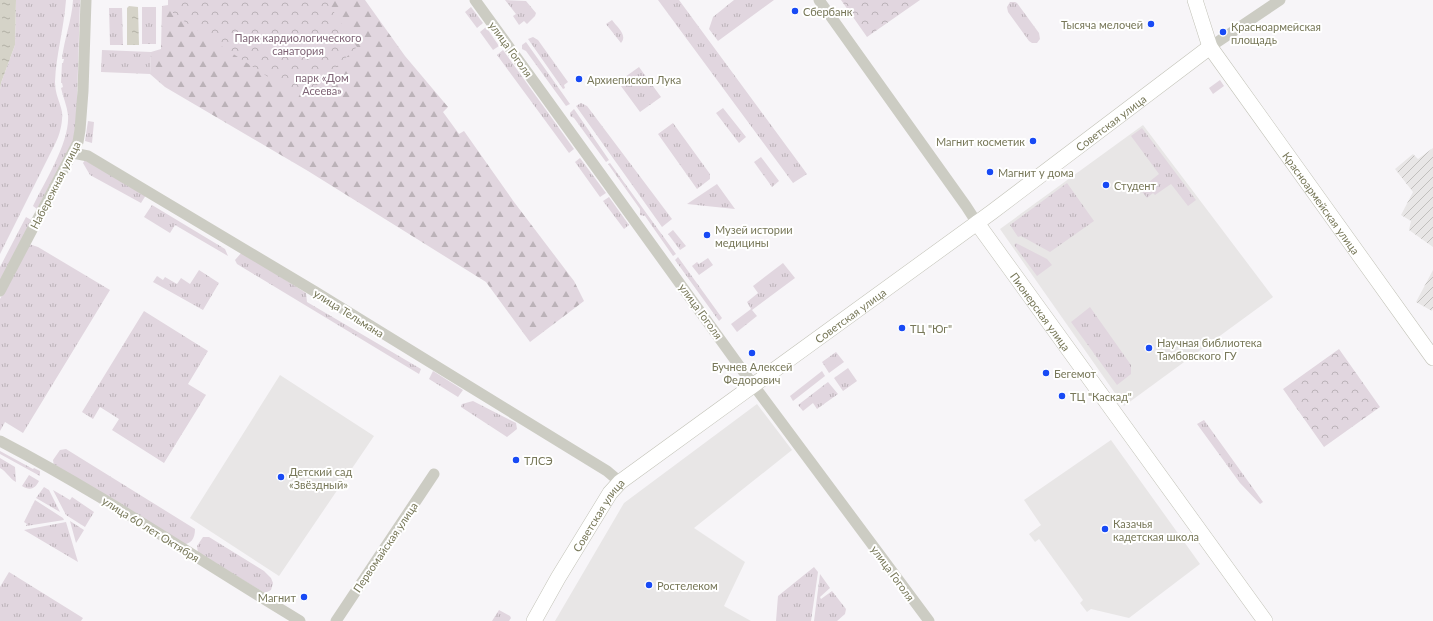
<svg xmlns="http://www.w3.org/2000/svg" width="1433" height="621" viewBox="0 0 1433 621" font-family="Lato,sans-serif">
<defs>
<pattern id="industrial-furrows" width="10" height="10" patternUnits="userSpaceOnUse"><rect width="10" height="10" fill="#e8e6e6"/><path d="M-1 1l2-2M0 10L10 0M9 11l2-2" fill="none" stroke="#c1bfbd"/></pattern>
<pattern id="grass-tufts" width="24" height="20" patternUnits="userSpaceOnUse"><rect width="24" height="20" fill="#e1d6df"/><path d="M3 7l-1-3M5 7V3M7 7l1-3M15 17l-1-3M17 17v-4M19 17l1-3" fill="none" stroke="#bbb2b8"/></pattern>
<pattern id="forest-firs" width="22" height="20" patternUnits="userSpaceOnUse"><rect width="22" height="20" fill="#e1d6df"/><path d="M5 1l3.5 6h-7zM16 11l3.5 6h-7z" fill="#bbb2b8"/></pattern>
<pattern id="park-crowns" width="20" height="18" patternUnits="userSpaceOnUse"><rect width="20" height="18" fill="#e1d6df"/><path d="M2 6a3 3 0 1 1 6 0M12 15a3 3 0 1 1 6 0" fill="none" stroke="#bbb2b8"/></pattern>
<pattern id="water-ripples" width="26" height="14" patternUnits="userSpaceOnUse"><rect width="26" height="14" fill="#d5d3c8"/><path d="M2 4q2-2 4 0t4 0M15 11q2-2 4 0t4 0" fill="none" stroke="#b2b0a5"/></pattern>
</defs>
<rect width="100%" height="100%" fill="#f7f5f8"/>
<path fill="#e8e6e6" d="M1143,125L1273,297L1124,406L1000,229Z
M280,375L374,436L279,576L190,518Z
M757,404L792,450L694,528L745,562L724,606L751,621H555L624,503Z
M1111,440L1200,564L1129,618L1091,609L1087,612L1080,603L1083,600L1039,539L1035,542L1029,534L1041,525L1024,500Z"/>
<path fill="url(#industrial-furrows)" d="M1433,148V247L1409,230L1411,221L1401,215L1413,192L1395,169L1413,154L1418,159Z
M1433,270V308L1432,311L1416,302Z"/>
<path fill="url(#grass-tufts)" d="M16,0H66C64,28 56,55 55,82C55,94 60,102 62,112C63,121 60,134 56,142L0,254V89L1,83L15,45Z
M73,0H80L76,136L37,209L33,206C45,181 70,142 68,115C67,106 63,97 61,88L63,87L62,83H61L62,63H63L64,59H62C64,39 72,20 73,0Z
M505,0L526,1L536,13L535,16L527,24L524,21L519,25L513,16L516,14Z
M658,0H679L807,174L793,183Z
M734,0H774L718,41L709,29L713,17Z
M1010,2H1015L1017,3L1039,33L1040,39L1037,43H1032L1029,41L1008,12L1007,7Z
M142,7H156V44H142Z
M471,7L483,23L477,28L465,12Z
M109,8H122L123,45H110Z
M612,20C617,27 628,35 621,43L606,24Z
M486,27L499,46L493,50L480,32Z
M533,37L538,40L568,82L564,85L565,88L563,89L528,39Z
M526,42L570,104L566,106L526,51L522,49V45Z
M102,50L151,52L150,74L101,72Z
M503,50L574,149L569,153L497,55Z
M639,67L661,97L640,112L618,82Z
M1220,80L1224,86L1213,94L1209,88Z
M581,103L587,106L672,219L662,227L576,106Z
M723,108L746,137L739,143L716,113Z
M574,109L609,160L606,162L574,118L570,116V113Z
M88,121L94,122L92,143L85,141Z
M673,123L710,174V179L697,189L658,134Z
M1142,128L1196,200L1188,206L1171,184L1155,195L1153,193L1147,198L1140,189L1159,174L1131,136Z
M761,157L779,181L772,187L754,162Z
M580,158L606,193L600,197L575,162Z
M85,160L146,195L141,203L90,175L83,163Z
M610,163L676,254L673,256L645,216L640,215V209L608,164Z
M1067,183L1094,221L1050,252L1021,236L1018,237L1010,225Z
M717,184L735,209L687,204Z
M609,197L629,225L624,229L603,201Z
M152,205L225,249L228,256L175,225L170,233L144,217Z
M26,217L33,221L0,283V267Z
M673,230L686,246L680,250L668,234Z
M1016,243L1047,259L1052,265L1037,276L1014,245Z
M29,244L38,247L110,290L23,433L5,422L0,431V299Z
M242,252L306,293L307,302L421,369L419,374L237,264L235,260Z
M678,257L722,318L719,321L675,260Z
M708,258L713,265L699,275L692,266L697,262L699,264Z
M783,263L795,278L752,310L757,316L737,332L731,324L751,309L747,302L758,293L753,286Z
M199,270L219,283L203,310L153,282L157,276L163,280L165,277L177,284L181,278L190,284Z
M1090,307L1131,365V374L1117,385L1071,322Z
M144,311L208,351L188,384L206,395L164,463L112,430L119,419L100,407L93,419L82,412Z
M836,352L844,362L829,373L822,362Z
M848,368L857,381L843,391L834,378Z
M433,371L463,390L458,397L429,379Z
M822,371L825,376L793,401L790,396Z
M828,382L838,394L817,409L813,403L803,411L798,405Z
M473,401L516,423L517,429L507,437L461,407L462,404Z
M1204,420L1263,502L1260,504L1240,483L1197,424Z
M66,449L195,529C195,539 191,544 181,545L54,466L53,460L60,450Z
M0,451L33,469L34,468L40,471V476L0,454Z
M0,458L15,467L16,482C9,478 7,472 0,468Z
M29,475L39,481C35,489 30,491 22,486Z
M44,487L49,490L60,512L36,498Z
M53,490L70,500L72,497L94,512L85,527L66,515Z
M35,500L63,518L64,520L26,526L27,524L24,522Z
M70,521L84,530L76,543Z
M66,522L78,562L24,530Z
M203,537H209L264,571L271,578L273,583L271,590L265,593L198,553L197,546Z
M814,567L818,572L811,621H776L778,596Z
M9,572L83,618L81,621H0V587Z
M820,574L830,588L820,597L821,599L832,591L846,609L845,614L837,621H814Z
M499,610L510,616L511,618L509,621H492Z"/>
<path fill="url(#forest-firs)" d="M168,0H365L405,56L448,107L443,112L459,134L464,131L514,202L574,281L584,301L530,342L486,282L308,171L165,87L150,74L151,52L161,49L162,6L168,5Z"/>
<path fill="url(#park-crowns)" d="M173,0H326L357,47L305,97L265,75L173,14Z
M841,0H920L867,37Z
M1339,349L1380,407L1324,447L1283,389Z"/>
<path fill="url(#water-ripples)" d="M0,0H16L15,45L1,83L0,89Z
M129,6L138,7L139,45H127V8Z"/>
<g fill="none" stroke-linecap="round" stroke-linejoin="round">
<defs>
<g id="secondary">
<path id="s1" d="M1195,0L1210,47L1433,358"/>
<path id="s2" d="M977,223L1265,621"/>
<path id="s3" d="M534,621L558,578L610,493L620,482L992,212L1210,47"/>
</g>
</defs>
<use href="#secondary" stroke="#c2c2b7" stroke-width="16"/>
<path stroke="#ccccc3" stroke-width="11" d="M475,0L743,371L929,621
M819,0L966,206L977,223
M1210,47L1280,0
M73,153L88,156L93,159L314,291L607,471L620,482
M0,291L78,142L80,130L83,91L86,0
M0,441C104,495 200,561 300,621
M336,621L434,474"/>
<use href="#secondary" stroke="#fff" stroke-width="15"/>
</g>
<g fill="#184af5" stroke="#fff" stroke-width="1.5">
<circle cx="795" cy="11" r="4"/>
<circle cx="1151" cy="24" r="4"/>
<circle cx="1223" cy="32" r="4"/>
<circle cx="579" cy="79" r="4"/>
<circle cx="1033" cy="141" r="4"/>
<circle cx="990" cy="172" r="4"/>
<circle cx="1106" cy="185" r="4"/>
<circle cx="707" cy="235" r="4"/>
<circle cx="902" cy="328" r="4"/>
<circle cx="1149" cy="348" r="4"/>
<circle cx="752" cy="353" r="4"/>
<circle cx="1046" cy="373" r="4"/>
<circle cx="1062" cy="396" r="4"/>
<circle cx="516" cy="460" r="4"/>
<circle cx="281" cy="477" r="4"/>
<circle cx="1105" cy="529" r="4"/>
<circle cx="649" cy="585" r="4"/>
<circle cx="304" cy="597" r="4"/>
</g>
<g text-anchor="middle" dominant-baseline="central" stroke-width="4" stroke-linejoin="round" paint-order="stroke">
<g font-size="11" fill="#777758" stroke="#fff" text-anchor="start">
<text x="803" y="11">Сбербанк</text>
<text x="1143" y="24" text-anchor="end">Тысяча мелочей</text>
<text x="1231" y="26">Красноармейская<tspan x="1231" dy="13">площадь</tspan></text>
<text x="587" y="79">Архиепископ Лука</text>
<text x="1025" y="141" text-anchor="end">Магнит косметик</text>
<text x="998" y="172">Магнит у дома</text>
<text x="1114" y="185">Студент</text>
<text x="715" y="229">Музей истории<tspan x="715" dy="13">медицины</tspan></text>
<text x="910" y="328">ТЦ "Юг"</text>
<text x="1157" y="342">Научная библиотека<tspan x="1157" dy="13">Тамбовского ГУ</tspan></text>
<text x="752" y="366" text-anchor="middle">Бучнев Алексей<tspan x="752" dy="13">Федорович</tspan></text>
<text x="1054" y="373">Бегемот</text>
<text x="1070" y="396">ТЦ "Каскад"</text>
<text x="524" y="460">ТЛСЭ</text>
<text x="289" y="471">Детский сад<tspan x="289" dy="13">«Звёздный»</tspan></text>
<text x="1113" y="523">Казачья<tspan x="1113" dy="13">кадетская школа</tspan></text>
<text x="657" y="585">Ростелеком</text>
<text x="296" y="597" text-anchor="end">Магнит</text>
</g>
<g font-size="11" fill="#7f6476" stroke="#fff">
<text x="298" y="37">Парк кардиологического<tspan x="298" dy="13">санатория</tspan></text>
<text x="322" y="77">парк «Дом<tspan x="322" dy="13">Асеева»</tspan></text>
</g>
<g font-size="11" fill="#777758" stroke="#fff">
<text transform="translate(511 49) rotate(54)">улица Гоголя</text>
<text stroke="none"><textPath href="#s3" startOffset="772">Советская улица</textPath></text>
<text transform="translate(55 185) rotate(-63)">Набережная улица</text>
<text stroke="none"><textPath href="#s1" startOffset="241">Красноармейская улица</textPath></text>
<text transform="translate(701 311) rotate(54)">улица Гоголя</text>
<text stroke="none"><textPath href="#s2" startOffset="109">Пионерская улица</textPath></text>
<text transform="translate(349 313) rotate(32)">улица Тельмана</text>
<text stroke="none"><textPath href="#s3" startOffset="448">Советская улица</textPath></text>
<text stroke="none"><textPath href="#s3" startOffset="124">Советская улица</textPath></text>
<text transform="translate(151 529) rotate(32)">улица 60 лет Октября</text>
<text transform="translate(385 547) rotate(-56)">Первомайская улица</text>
<text transform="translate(893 573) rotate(54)">улица Гоголя</text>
</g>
</g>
</svg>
